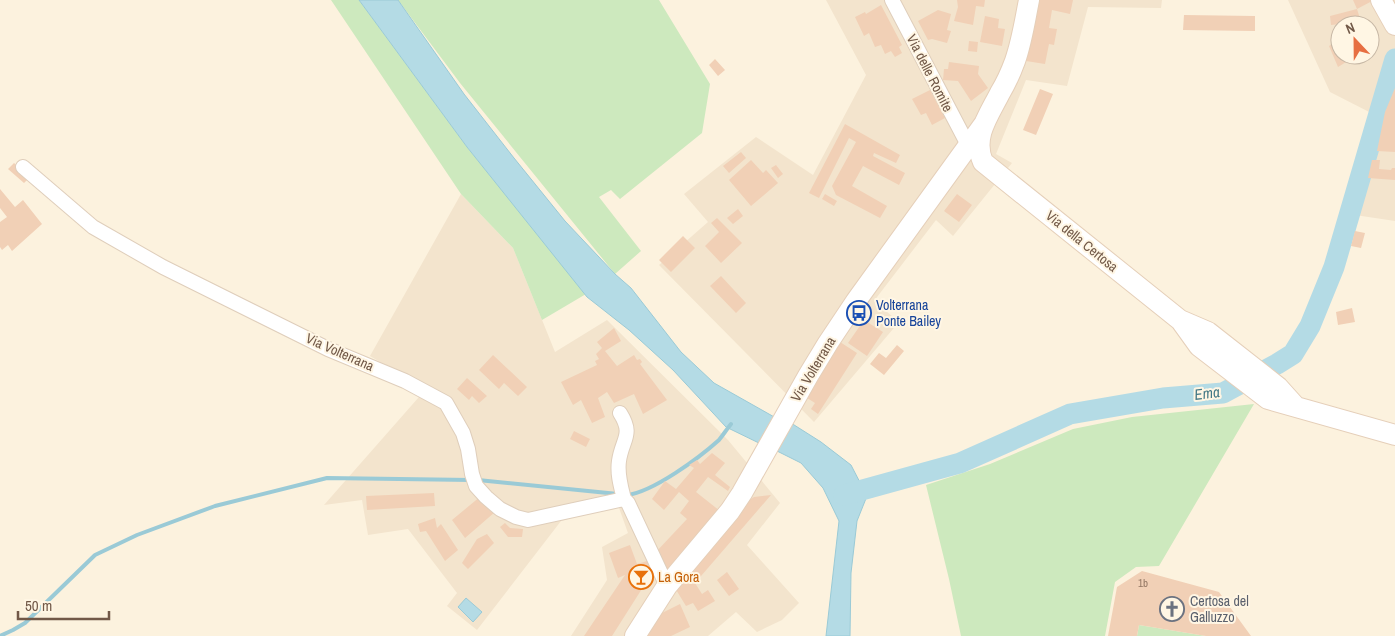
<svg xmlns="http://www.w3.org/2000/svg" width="1395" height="636" viewBox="0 0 1395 636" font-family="'Archivo Narrow',sans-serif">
<rect width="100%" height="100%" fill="#fcf2de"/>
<path fill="#f3e4cd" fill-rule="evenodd" d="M826,0H1162L1161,8L1088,7L1067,86L1026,80L996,154L1012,163L953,236L936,220L874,301L899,322L814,422L659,265L708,222L684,194L756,137L813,175L866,75Z
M1288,0H1395V221L1355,215L1381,118L1330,92ZM1340,25H1370V55H1340Z
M461,194L513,248L555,352L607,320L728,440L780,503L747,545L799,603L782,620L757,632L736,612L708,636H571L607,580L602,547L628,533L618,505L561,521L477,630L447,606L457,593L408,529L368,535L362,500L324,505L426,389L370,356Z"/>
<path fill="#cde9be" d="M331,0H359L467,147L586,294L542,320L513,248L461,194Z
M398,0H659L710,84L702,133L620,199L611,190L599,197L641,251L615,274L460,83Z
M1254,404L1159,566L1136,567L1115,582L1105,636H961L949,579L926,485L990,464L1073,429L1132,417Z
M1139,625L1206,636H1137Z"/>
<path fill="#b4dbe5" stroke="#9acad6" d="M359,0H398L464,94L514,158L565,221L615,274L631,288L681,352L714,383L776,418L761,444L726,427L673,370L629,330L587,297L467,147Z
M791,423L821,442L851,465L867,496L857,521L851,573L850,636H826L839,521L823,488L801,463L775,450Z
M466,598L482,612L473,622L458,607Z"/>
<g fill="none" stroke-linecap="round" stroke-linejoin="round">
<path stroke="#9acad6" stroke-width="4" d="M478,480L618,494
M627,495C653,492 699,458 719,440C723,435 727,429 731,424
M0,636L13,630L25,623L95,555L137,535L215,506L327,478L471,480"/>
<path stroke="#b4dbe5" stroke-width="21" d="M844,495L960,463L1070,414L1163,398L1223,393L1277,364L1293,354L1310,326L1334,267L1395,59"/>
</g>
<path fill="#f1d0b6" d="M957,0H985L984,7L976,6L973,25L954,21L958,7Z
M1039,0H1073L1070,14L1052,10L1049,28L1057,29L1054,45L1049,44L1045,64L1026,61Z
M1353,0H1374L1357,9Z
M881,5L902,45L899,47L902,53L895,57L891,51L885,54L881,45L875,47L869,33L864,36L855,17L865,12L866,14Z
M1357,9L1362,25H1341V24L1331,25L1330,16Z
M938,10L951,14L947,30L951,31L947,43L932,39L928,40L918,21Z
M1184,15L1255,16V31L1183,30Z
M985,16L999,19L998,28L1005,29L1002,46L980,42Z
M1369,22L1377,37L1370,40V25H1362Z
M1340,39V55H1349L1351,59L1338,67L1329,46Z
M969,41L978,42L977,52L968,51Z
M715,59L725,70L718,76L709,65Z
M949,62L979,66L978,74L988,88L971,101L958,81L943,80L944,69H948Z
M1395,88V152L1377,151L1385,112Z
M1040,89L1053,94L1036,135L1023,130Z
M930,90L945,118L932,125L926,113L921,115L912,99Z
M845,124L900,155L896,163L874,153L873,156L905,173L899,185L863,166L852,186L887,206L880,218L836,195L832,186L856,142L849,138L819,198L809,193Z
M741,152L746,158L729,173L723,166Z
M751,160L763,173L766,170L778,183L751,206L729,180Z
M1372,160H1380L1379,169L1391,170L1392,168H1395V180L1368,178Z
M14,163L30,177L24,183L8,169Z
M776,165L783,174L778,178L771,168Z
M0,189L15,207L23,200L42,224L12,251L8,245L2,250L0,247V222L7,217L0,208Z
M825,194L837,201L834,206L822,199Z
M957,194L972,205L959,222L944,211Z
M738,209L743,216L733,224L727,218Z
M717,218L742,243L721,263L705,246L719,232L711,223Z
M1355,231L1365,233L1361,248L1351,246Z
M683,236L695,248L671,272L659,260Z
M721,276L746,303L736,313L710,286Z
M1352,308L1355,322L1338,325L1336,312Z
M864,320L883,332L867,356L848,343Z
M614,328L621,341L605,351L617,366L634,355L637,360L640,359L642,362L640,364L667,400L643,414L634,394L614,403L607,392L598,398L605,417L592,423L581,400L573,405L561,382L597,365L595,361L599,359L596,354L602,348L597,342Z
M840,342L857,353L818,414L811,409L815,403L804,396Z
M897,345L904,351L884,375L870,364L879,353L886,358Z
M493,355L527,387L518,396L504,383L499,389L479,370Z
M467,378L487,396L479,403L472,396L469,400L457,389Z
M574,431L590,439L586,447L570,439Z
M712,453L725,463L715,475L730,487L728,491L708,477L696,492L720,511L666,575L655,553L687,519L680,513L689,501L679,492L664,510L652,499L665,481L676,489L694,468L689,465L697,460L700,464Z
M434,493L435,506L367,510L366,496Z
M771,495L695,583L702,594L708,590L715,601L698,611L693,603L686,606L675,588L745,503L754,497Z
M481,496L495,512L465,538L452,520Z
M435,518L437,528L441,524L458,550L445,561L426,531L420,532L418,524Z
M505,523L510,528L523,529L522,537H508L500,527Z
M487,534L494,543L468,569L462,563L477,539Z
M630,545L637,564L647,561L652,573L612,636H584L625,575L618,578L609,553Z
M1142,571L1219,592L1251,636H1206L1139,625L1137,636H1108L1117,587Z
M727,572L739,589L729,596L717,580Z
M680,604L690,627L671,636H647L660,614Z"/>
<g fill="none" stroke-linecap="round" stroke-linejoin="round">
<defs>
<path id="minor" d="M892,0L968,145
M23,167L93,227L163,267L328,349L405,381L446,403L463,433L468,449L472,474L476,486L486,497L500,509L516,517L528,520L624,499L628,503L667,586
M620,413C634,435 622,439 619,461C617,474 621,487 624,499"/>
<path id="secondary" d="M1029,0C1025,20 1022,41 1015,61C1011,72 1006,83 1000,93C989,115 972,137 983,162L1180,320L1208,332L1278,387L1296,407
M1381,0L1395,25
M1181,321L1199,346L1268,399L1395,435
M635,636L667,586L730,511L742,493L808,376L828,343L856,301L984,124"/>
</defs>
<use href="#minor" stroke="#dfcebb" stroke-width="16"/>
<use href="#secondary" stroke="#e5cfb9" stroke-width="22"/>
<use href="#minor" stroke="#fff" stroke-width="14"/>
<use href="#secondary" stroke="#fff" stroke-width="20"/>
</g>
<defs>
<symbol id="bus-ring" viewBox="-11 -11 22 22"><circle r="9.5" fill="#fff6e4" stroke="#1a4fb4" stroke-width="1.5"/><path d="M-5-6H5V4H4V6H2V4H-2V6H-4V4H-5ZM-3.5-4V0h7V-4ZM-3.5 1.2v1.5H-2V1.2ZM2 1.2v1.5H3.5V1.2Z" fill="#1a4fb4"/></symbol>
<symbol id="bar-ring" viewBox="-11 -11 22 22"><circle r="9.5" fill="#fff6e4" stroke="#e8710a" stroke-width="1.5"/><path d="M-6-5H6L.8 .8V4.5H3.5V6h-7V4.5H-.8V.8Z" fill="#e8710a"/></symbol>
<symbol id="church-ring" viewBox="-11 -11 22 22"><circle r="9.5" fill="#fff6e4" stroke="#6b7280" stroke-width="1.5"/><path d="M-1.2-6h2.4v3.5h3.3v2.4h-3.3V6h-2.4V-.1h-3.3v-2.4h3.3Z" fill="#6b7280"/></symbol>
</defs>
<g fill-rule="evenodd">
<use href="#bus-ring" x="845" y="299" width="28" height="28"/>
<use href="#bar-ring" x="627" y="563" width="28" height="28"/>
<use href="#church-ring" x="1158" y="595" width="28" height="28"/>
</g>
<g text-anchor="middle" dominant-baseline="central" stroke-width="4" stroke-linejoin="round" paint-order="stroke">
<g font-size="11" fill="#917663">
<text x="1143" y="583">1b</text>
</g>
<g font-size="14" fill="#715847" stroke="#fff6e4">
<text transform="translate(930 73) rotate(63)">Via delle Romite</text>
<text transform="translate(1082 241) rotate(39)">Via della Certosa</text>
<text transform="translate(340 352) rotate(24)">Via Volterrana</text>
<text transform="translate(813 369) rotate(-59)">Via Volterrana</text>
</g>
<g font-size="14" fill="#164399" stroke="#fff6e4" text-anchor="start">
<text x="876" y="305">Volterrana<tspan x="876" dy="16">Ponte Bailey</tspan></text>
</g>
<g font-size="14" fill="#c56008" stroke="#fff6e4" text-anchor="start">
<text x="658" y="577">La Gora</text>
</g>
<g font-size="14" fill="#5b616d" stroke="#fff6e4" text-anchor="start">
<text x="1190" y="601">Certosa del<tspan x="1190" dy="16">Galluzzo</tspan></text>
</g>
<g font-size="15" font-style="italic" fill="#417785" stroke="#fff6e4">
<text transform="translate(1207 393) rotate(-7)">Ema</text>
</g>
</g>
<g transform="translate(1355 40) rotate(338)"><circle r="24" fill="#fff6e4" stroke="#c6b7a5"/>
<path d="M0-4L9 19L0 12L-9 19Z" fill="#e76f42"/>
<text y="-8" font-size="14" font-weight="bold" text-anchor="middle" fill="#715847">N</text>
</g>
<path d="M18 611v8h91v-8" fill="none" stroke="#715847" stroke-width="2.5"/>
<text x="25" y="611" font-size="15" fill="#715847" stroke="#fff6e4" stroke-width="4" paint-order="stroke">50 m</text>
</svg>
